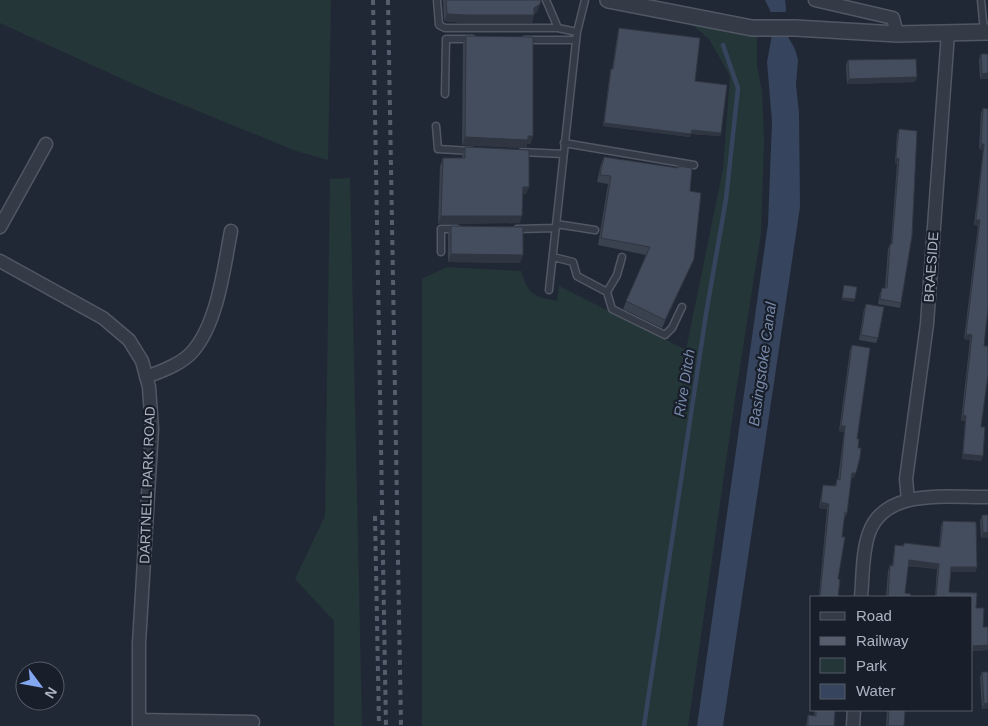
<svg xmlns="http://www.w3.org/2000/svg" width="988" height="726" viewBox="0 0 988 726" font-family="Helvetica,sans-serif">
<rect width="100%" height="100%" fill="#212835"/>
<path fill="#253638" d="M0,0H331L328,160L296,151L149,91L0,23Z
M691,24L757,34V67L762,91L764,142L761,233L737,385L688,726H422V279L447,267L521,271C529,295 532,296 557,301L559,286L686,350L723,169L730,76L709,39Z
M350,178L362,726H334V621L295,579L325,516L330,179Z"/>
<path fill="#36445d" d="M765,0H785L786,9L783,28L795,49L798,60L796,85L799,113L800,207L723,726H697L768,224L772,122L767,62L773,29L770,10Z"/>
<path fill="#212835" d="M768,12H788L786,28L770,29Z"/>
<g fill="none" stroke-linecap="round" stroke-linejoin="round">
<path stroke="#36445d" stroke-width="4.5" d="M644,726L706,314L726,199L738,88L723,45"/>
<defs>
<path id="service" d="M437,0L439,25L445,28H558
M546,0L558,28L577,32
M981,0L984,31
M525,40H576
M445,94L446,39H472
M436,126L438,149L472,151
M564,143L694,165
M522,152L563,154
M556,224L595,230
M517,229L556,228
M441,252V229H457
M553,257L573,262L577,276L607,292L612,309L665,335L672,328L682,307
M549,290L577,32L585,0
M607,292L617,275L622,257"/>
<path id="minor" d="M815,0L893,18L897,34
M0,227L46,144
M0,261L103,318L129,340L142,361L149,387L152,429L139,643V726
M146,377C162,371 182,364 193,351C218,322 224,267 231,231
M908,500L906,479L927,324L948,33
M861,597C863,577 862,552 869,533C885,487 949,498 988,497
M139,720L253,722
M853,726L854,710"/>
<path id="tertiary" d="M608,0L752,28H795L897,34L988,32"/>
</defs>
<use href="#service" stroke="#515764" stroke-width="9"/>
<use href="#minor" stroke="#515764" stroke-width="15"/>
<use href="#tertiary" stroke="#515764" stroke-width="18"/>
<use href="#service" stroke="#343a46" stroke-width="6"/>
<use href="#minor" stroke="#343a46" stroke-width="12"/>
<use href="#tertiary" stroke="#343a46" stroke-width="15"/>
<path stroke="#565e6d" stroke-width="4" stroke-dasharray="5 5" stroke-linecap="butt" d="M373,0L386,726
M388,0L401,726
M375,516L379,726"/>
</g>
<path fill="#3a4250" d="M443,0H541L537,12L534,14L532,23H463L444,21Z
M619,28L695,81L721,133L720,136L691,134L690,137L603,126L610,72L611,69H612L618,31Z
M466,36L533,136L530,144H527L526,148L462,145L463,44Z
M981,54H988V79H980L979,60Z
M848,60L915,82L847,84L846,65Z
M983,108L988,109L984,346L981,427L983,456L981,461L962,459L965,421H961L970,340L964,339L978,226L974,225L983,150L979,149L981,113Z
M899,129L901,303L900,308L878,304L880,293L882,288H885L888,249L890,244H891L897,164L895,163L897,134Z
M465,147L526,194H522L520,223L438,224L440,166L443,158H462V155Z
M604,157L677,168L678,166L690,191L694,259L662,328L623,309L646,255L598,245L608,184L597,182L601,164Z
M451,226L520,263L448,262V234Z
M866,304L878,338L876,343L859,340L864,309Z
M852,345L857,439L854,478H851L847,513L845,518H844L838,579V597L819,596L827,509L819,508L822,490L823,485L835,486L837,479H838L844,432L839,431L850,350Z
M982,515L988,538H981L980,521Z
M943,521L976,522L977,567L975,572H951L949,592L977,593L976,608H984L983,627H988V650L972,651V597H935L937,569L908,566L905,593L911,594L910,597H886L888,571L890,565L892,566L894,550L895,545H903L904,543L939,547L941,526Z
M812,618V649H810Z
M982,672H988V708L982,709L980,677Z
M815,710H835L834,726H806L807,720L808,715H814Z
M887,710H905L904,726H886Z"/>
<path fill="#303641" d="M540,4L537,12L531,15H534L532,23H463L444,21L447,14L534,8Z
M988,73V79H980L982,74Z
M917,77L915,82L847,84L849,79Z
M604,123L691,134L690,137L603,126Z
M692,130L721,133L720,136L691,134Z
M533,136L530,144H527L526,148L462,145L465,137Z
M981,144H984L983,150L979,149Z
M896,158L899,159L897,164L895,163Z
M523,187H529L526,194H520Z
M441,216H522L520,223L438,224Z
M976,220H980L978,226L974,225Z
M451,254L523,255L520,263L448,262Z
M694,259L691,266L662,328L665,320Z
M842,298L855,299L854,302L841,300Z
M966,334L972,335L970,340L964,339Z
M963,415L966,416L965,421H961Z
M841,426H845L844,432L839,431Z
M963,454L983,456L981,461L962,459Z
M852,473H856L854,478H850Z
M821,502L829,504L827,509L819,508Z
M988,532V538H981L983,533Z
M909,560L939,564L937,569L907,565Z
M951,567H977L975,572H949Z
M988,645V650L972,651V646Z
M988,703V708L982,709L984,704Z"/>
<path fill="#444d5d" stroke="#303641" d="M446,0H541L540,4L534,8V15H466L447,14Z
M619,28L700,38L695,81L727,85L721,133L692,130L691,134L604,123L611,69H613Z
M466,36L533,37V136H528V140L465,137Z
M981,54H988V73L982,74Z
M916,59L917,77L849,79L848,60Z
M983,108L988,109V309L984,346H988V375L981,427H985L983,456L963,454L966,416L963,415L972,335L966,334L980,220H976L984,144H981Z
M899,129L917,131L912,236L901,303L880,299L882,288H887L890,244H892L899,159L896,158Z
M465,147L529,150V187H523L522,216H441L443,158H465Z
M604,157L678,168V166L692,168L690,191L701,193L694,259L665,320L626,301L650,247L601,238L611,176L600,175Z
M451,226L523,227V255L451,254Z
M844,285L857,287L855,299L842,298Z
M866,304L884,307L878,338L861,335Z
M852,345L870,348L857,439H859L858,448H861L860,457L856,473H852L847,513L845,512L842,537H845L838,579L840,580L838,597H815V596H820L829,504L821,502L823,485L836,486L837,479L840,480L845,426H841Z
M982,515H988V532L983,533Z
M943,521L976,522L977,567H951L949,592L977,593L976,608H984L983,627H988V645L972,646V597H936L939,564L909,560L905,593L911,594L910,597H888L890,565L893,566L895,545L904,546V543L940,547Z
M982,672H988V703L984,704Z
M816,710H835L834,726H808V715L816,716Z
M889,710H905L904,726H888Z"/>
<g text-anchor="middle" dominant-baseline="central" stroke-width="4.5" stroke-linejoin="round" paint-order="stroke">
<g font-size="14" fill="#aeb4c3" stroke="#191f2a">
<text transform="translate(931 267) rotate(-86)">BRAESIDE</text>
<text transform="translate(147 485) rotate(-88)">DARTNELL PARK ROAD</text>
</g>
<g font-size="15" font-style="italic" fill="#7789aa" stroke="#191f2a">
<text transform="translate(762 364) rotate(-82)">Basingstoke Canal</text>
<text transform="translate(684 383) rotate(-81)">Rive Ditch</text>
</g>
</g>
<rect x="810" y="596" width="162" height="115" fill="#191f2a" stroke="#555b67"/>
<rect x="820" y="612" width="25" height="8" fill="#343a46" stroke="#555b67"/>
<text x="856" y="621" font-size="15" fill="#aeb4c3">Road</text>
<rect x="820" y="637" width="25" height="8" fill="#565e6d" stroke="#555b67"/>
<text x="856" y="646" font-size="15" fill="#aeb4c3">Railway</text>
<rect x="820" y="658" width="25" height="15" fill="#253638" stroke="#555b67"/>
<text x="856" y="671" font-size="15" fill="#aeb4c3">Park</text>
<rect x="820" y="684" width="25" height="15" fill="#36445d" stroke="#555b67"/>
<text x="856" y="696" font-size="15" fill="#aeb4c3">Water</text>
<g transform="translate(40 686) rotate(122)"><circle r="24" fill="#191f2a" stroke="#555b67"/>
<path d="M0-4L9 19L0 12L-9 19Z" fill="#84a7f1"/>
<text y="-8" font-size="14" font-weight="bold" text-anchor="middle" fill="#aeb4c3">N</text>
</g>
</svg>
